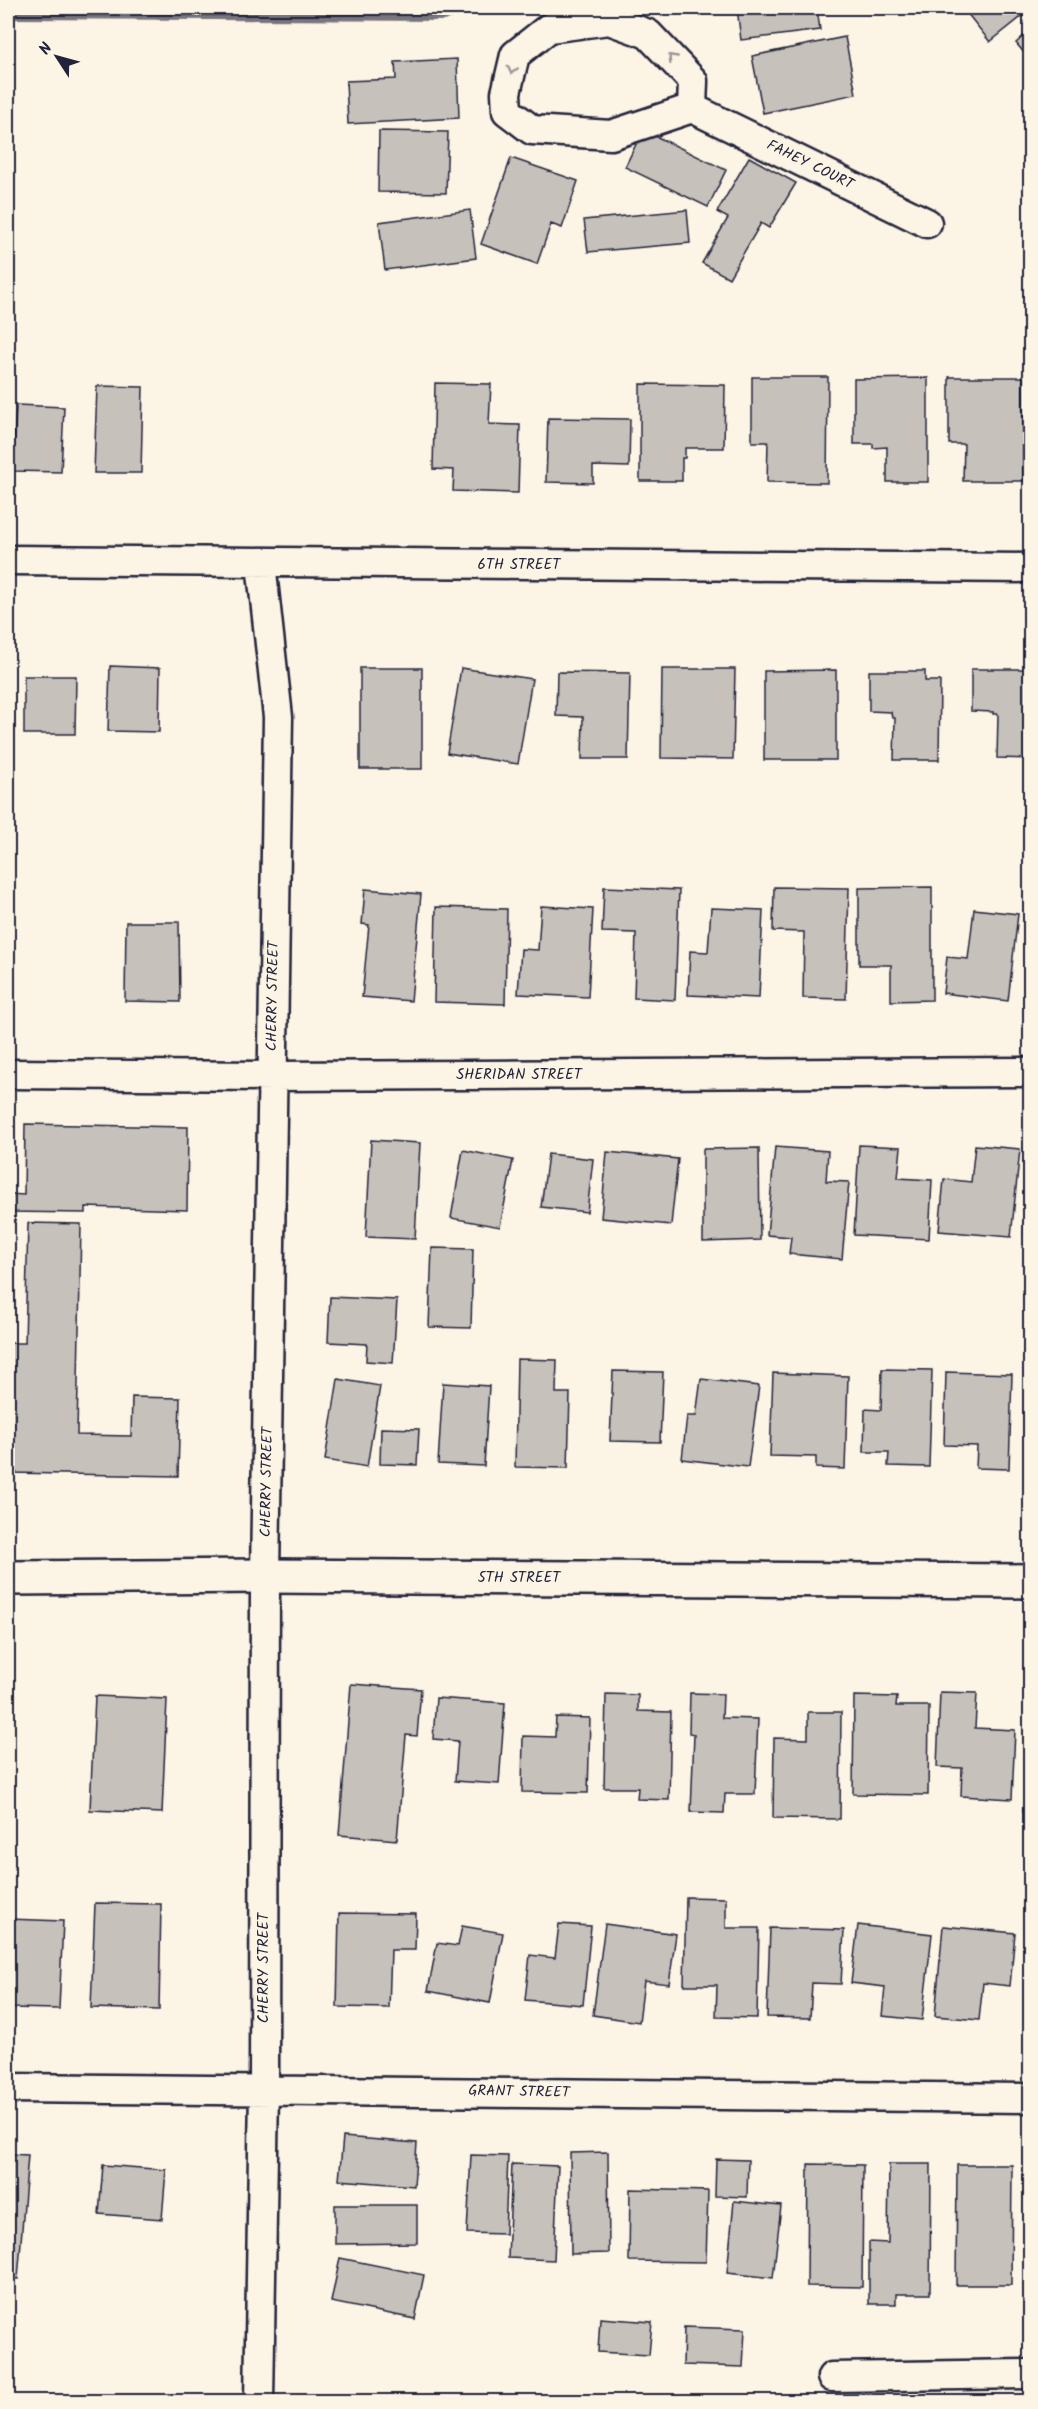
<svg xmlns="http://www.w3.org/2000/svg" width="1038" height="2409" viewBox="0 0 1038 2409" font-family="Kalam,sans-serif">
<rect width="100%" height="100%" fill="#fcf5e5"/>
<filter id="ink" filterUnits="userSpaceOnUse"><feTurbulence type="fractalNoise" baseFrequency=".0167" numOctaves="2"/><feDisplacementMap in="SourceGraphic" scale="12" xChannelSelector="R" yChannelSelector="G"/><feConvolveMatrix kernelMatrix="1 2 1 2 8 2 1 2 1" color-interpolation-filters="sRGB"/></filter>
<g filter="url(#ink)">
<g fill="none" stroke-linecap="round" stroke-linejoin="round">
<path stroke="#78757e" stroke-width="10" d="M8,14L443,16L465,8"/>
</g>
<path fill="#c6c1bb" stroke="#22223b" stroke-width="1.5" d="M737,8H817L820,30L741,40Z
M963,8H1030V10L990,42Z
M1030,30V60L1016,43Z
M845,37L856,94L763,113L752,56Z
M457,59L459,118L348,124L346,81L396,79L395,62Z
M643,130L726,170L708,207L625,167Z
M379,131L448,132L446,193L378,192Z
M749,157L796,183L769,228L761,223L729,278L702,263L728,218L717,212Z
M511,158L578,181L562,228L551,224L537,264L481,244Z
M470,210L476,258L385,270L379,222Z
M687,210L690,243L588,252L584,220Z
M752,377H828L827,483L767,482L768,442H752Z
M949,377H1023V481H963L964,444H949Z
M928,378V482H887V447L873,448V444H854V379Z
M435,383L491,384L489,424L520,425L518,493L453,491L454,470L433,469Z
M640,384L725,385L724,448H685V458H682V481H640Z
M97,386L143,387L141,473H94Z
M16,405L64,407L61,472L13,471Z
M548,418L630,419L629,467L593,466V483L546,482Z
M110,666L160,668L159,732L108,731Z
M360,668H422V769H360Z
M461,668L532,679L518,764L447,753Z
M662,669H735L733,759L661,758Z
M971,669H1028V678H1030V759L997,758L998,714H993V712L971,711Z
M836,670V760H764V671Z
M869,671H925V681H940L939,760H894L895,718H892L891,712L869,711Z
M557,672L630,673L628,759H582L583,717L556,716Z
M24,676H76L75,734H24Z
M604,887L679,890L675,1000L634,998L636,933L602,932Z
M774,887L849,888L846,999L803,998L804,932L773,931Z
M932,887V1000L891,1001V965H859V888Z
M365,889L421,894L411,1001L362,997L369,925L362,924Z
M541,906L593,909L588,997L518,994L521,949L538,950Z
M436,907L507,909L505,1004L434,1002Z
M711,908L763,910L759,998L688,995L690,951L708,952Z
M974,909L1018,914L1008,1001L943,993L947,957L968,959Z
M126,922H179L180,1002L125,1001Z
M25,1124L188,1127L187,1210L86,1207V1213L8,1212V1194L24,1195Z
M371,1140L420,1143L415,1239L366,1237Z
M859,1145L901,1147L898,1178L932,1180L929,1239L854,1235Z
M975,1145L1020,1149L1011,1237L939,1231L944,1179L971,1182Z
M1027,1145H1030V1235H1025Z
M775,1147L828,1151L826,1181L849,1182L842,1259L789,1254L791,1237L767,1235Z
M759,1148L760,1240L703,1242V1149Z
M463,1150L513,1160L500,1227L451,1218Z
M607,1152L678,1159L671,1225L601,1218Z
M548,1154L593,1159L587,1212L541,1207Z
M28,1223L81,1224L77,1435L131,1436L132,1397L180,1398L178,1476L8,1473V1343H25Z
M432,1248L473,1249L471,1328L429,1327Z
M330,1297L397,1300L393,1363L366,1361L367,1344L328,1342Z
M517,1359L557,1360L556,1393H570L568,1468L515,1467Z
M882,1369L932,1370L929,1467L888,1466L889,1452H864L865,1409L881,1410Z
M613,1371L663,1372L660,1442L610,1441Z
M946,1372L1012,1374L1009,1469L976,1468L977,1446L944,1445Z
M773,1373L848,1376L845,1469L816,1468V1457L770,1456Z
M1030,1373V1451H1027Z
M338,1379L380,1386L367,1467L325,1460Z
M701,1379L759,1386L748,1467L682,1459L687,1416H696Z
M443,1383L489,1386L484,1466L438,1464Z
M381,1428L419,1429L417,1465L380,1464Z
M351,1684L421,1689L417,1736L406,1735L397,1840L339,1835Z
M940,1692L977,1693L975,1728L1015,1730L1012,1799L961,1796L962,1768L937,1767Z
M690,1693L723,1694L722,1718L758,1719L755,1794H725L724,1813L691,1812L694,1734L689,1733Z
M606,1694L638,1695V1711L671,1712L669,1800L637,1799L638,1788H604Z
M95,1696L167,1699L162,1813L90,1810Z
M854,1696L897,1697L896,1706H929L928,1795L853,1794Z
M436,1698L505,1703L499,1784L455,1781L458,1741L433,1739Z
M808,1712H841L840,1819L773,1818L774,1738L808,1739Z
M556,1717L590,1718L588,1793L522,1792L523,1736L555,1737Z
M1030,1722V1813L1023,1812Z
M686,1897L726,1898V1928H759L757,2018L716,2017L717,1985H684Z
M95,1903L161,1904L159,2010L91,2008Z
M339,1913L416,1914L415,1950H391L389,2008L337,2007Z
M8,1919L63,1921L59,2009L8,2008Z
M559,1924L591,1926L583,2005L525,2000L530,1955L555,1958Z
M605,1924L676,1934L669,1984L644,1981L639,2022L593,2015Z
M858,1925L932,1934L922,2020L882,2016L885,1987L851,1983Z
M462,1926L503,1933L490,2003L428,1991L437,1943L458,1946Z
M943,1926L1015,1933L1010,1986L983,1983L979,2020L935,2016Z
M770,1928L844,1930L841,1984L812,1983L810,2018L767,2017Z
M343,2137L417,2143L414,2186L339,2180Z
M608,2152L609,2253L571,2254L570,2153Z
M8,2154L28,2155L18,2279L8,2278Z
M471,2155L508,2156L505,2234L467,2233Z
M716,2159L748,2160L747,2197L715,2196Z
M512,2164L558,2166L554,2260L508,2258Z
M808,2164L863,2165L862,2287L807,2286Z
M889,2164H931L930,2294H896V2304H869V2242L888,2243Z
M103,2165L166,2170L162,2219L99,2214Z
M957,2165H1012L1011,2285H956Z
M630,2189L708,2191L706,2262L629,2261Z
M734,2201L781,2206L773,2278L727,2273Z
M335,2205H417V2243L335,2244Z
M340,2258L424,2275L415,2319L331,2302Z
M600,2318L652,2322L649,2355L598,2352Z
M684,2327L745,2329L743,2367L683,2365Z"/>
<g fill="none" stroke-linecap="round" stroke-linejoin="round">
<defs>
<path id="minor" d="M692,108L693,81L648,34L609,20L549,28L515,55L506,93L507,111L532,130L611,135L692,108L927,223
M8,560L1030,568
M8,1074L272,1076L1030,1072
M8,2088L1030,2098
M832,2377L1030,2374
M259,2402L264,2090L265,1576L278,717L261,563"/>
<path id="tertiary" d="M8,1578L265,1576L1030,1581"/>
</defs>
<use href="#minor" stroke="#22223b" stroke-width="33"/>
<use href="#tertiary" stroke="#22223b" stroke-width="38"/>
<use href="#minor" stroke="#fcf5e5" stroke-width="28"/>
<use href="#tertiary" stroke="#fcf5e5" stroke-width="33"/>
</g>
<defs><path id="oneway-chevron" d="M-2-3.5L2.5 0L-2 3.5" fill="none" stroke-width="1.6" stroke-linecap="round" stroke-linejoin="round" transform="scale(1.5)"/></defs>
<g stroke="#9a9698">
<use href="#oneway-chevron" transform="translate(672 58) rotate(-134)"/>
<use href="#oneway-chevron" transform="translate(512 70) rotate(104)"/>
</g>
</g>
<g text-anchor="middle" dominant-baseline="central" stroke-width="4.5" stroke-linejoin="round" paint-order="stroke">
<g font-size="15" fill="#22223b" stroke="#fcf5e5">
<text transform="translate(810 165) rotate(26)">FAHEY COURT</text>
<text x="519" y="565">6TH STREET</text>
<text transform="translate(273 996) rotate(-89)">CHERRY STREET</text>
<text x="519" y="1075">SHERIDAN STREET</text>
<text transform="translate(267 1482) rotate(-89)">CHERRY STREET</text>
<text x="519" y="1578">5TH STREET</text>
<text transform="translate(264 1968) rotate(-90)">CHERRY STREET</text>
<text transform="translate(519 2092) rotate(1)">GRANT STREET</text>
</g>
</g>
<rect width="1038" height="2409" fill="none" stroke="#fcf5e5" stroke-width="30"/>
<rect x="15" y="15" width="1008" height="2379" fill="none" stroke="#22223b" stroke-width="2" filter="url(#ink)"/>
<g transform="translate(57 57) rotate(306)" stroke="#fcf5e5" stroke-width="4.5" paint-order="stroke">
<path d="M0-4.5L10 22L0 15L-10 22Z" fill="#22223b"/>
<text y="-9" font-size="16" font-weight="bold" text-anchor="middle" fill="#22223b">N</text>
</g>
</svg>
